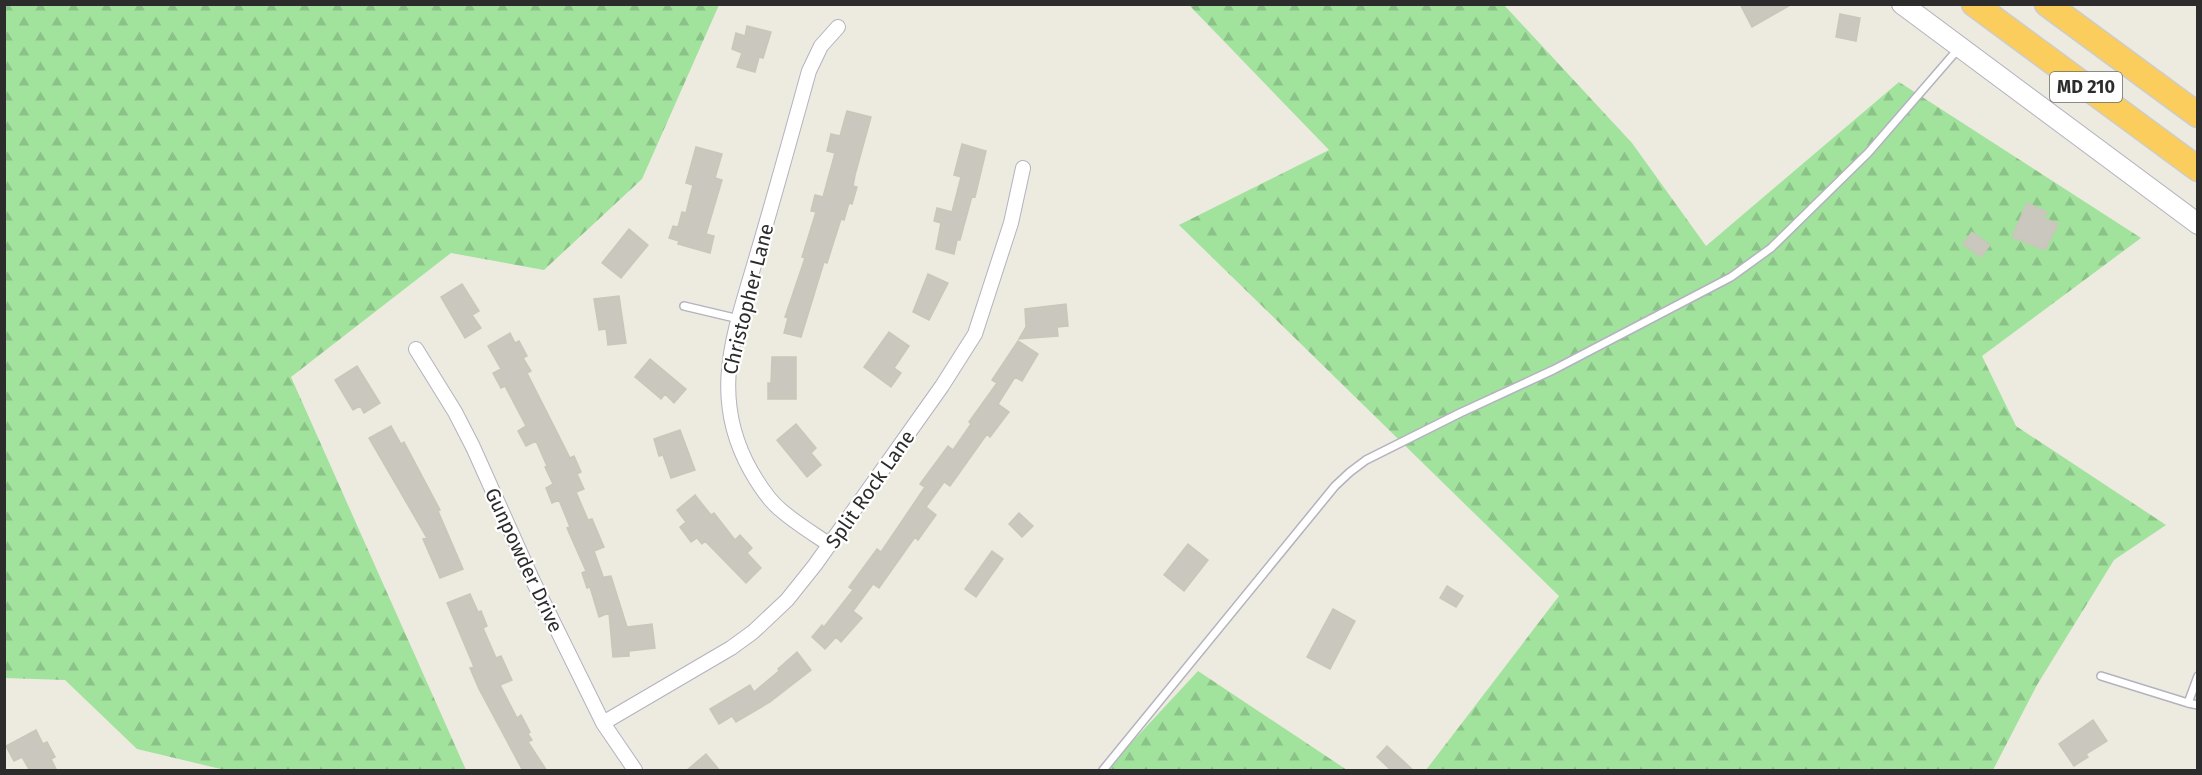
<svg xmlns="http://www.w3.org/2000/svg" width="2202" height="775" viewBox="0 0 2202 775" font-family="'Fira Sans',sans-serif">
<defs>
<pattern id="forest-firs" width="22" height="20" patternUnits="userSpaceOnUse" patternTransform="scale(1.5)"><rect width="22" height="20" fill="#a1e29d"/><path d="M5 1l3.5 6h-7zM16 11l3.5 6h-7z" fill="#8bc287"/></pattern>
</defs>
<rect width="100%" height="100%" fill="#edebdf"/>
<path fill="url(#forest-firs)" d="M5,4L719,5L642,179L544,270L451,253L291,377L466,770H225L137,749L65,680L5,678Z
M1189,5H1504L1632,143L1706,246L1899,82L2141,238L1982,356L2016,426L2166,525L2114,560L2037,685L1993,770H1426L1559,596L1179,225L1329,150Z
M1198,671L1347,770H1106Z"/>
<path fill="#c9c7be" stroke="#c9c7b8" stroke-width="1.5" d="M1740,4H1792L1752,27Z
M1840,14L1860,18L1856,41L1836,37Z
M747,26L771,32L763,58L759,57L755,72L737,67L742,53L732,49L736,33L745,36Z
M847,111L871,117L855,175L853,186L857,187L852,204L849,203L844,220L841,219L827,263L824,262L801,337L784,333L788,318L785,317L805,258L802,257L816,212L811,211L815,195L823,197L835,153L827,151L831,134L840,136Z
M962,144L986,151L975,197L972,196L960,240H957L954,254L936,249L941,223L934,221L937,208L952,212L961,177L954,175Z
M696,147L722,154L715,178L722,180L706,234L714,236L710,253L678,244L679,241L669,238L673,226L678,227L682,212L686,213L693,185L686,183Z
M2027,203L2047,212L2044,218L2058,224L2045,250L2012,237Z
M629,229L648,245L621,278L602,263Z
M1972,232L1990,245L1981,257L1963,244Z
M928,274L948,283L929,320L913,312Z
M462,284L479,311L472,315L481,328L465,338L441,297Z
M619,296L626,343L608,345L606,329L599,330L594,299Z
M1066,304L1068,326L1057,327L1058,336L1019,339L1026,327L1025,309Z
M889,332L909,346L894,368L901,373L891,387L864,367Z
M510,333L515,343L519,341L527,356L523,358L531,371L527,373L565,448L570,458L574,456L581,472L577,474L584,489L576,492L588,520L592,519L604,547L594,551L605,582V577L611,576L627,627L652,624L655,648L629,651V656L613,657L609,613L599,617L590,587L587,588L582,573L586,571L567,528L570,527L559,500L552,503L546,488L553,484L545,467L547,466L536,441L526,446L518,431L526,426L505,386L501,388L493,373L501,369L488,346Z
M1018,341L1038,354L1022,381L1015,377L998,404L1009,412L990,437L987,434L950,486L944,482L926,507L936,515L918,540L915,537L879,588L873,584L853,611L862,618L841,642L836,637L825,649L812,637L822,625L824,627L853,590L849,587L877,549L881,552L925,487L920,484L948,446L953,450L971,424L969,422L997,383L992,380Z
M772,357H796V399H768V383H771Z
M650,359L686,389L674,403L665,394L661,399L635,377Z
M357,366L380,403L364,413L360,406L353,410L335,380Z
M796,424L816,448L811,453L821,465L807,477L777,440Z
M391,426L401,444L404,442L440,510L438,511L463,569L440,578L423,539L427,538L369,438Z
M680,430L695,470L671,478L663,455L659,456L654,439Z
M695,495L711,515L714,513L735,540L740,535L752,548L747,553L761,568L746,583L705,541L702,544L697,538L691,542L680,527L686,522L677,510Z
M1019,513L1033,526L1022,537L1009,524Z
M1188,544L1208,560L1184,591L1164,575Z
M992,551L1003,559L976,597L965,589Z
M1447,586L1463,596L1456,607L1440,598Z
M470,594L478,612L481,611L487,626L483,628L496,658L501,656L512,680L500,685L517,718L521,715L530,732L528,734L532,740L528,742L547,771H523L479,689L470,668L474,667L447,603Z
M1333,609L1355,621L1330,669L1307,657Z
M797,652L811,670L770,702L736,722L732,716L719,724L710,709L750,685L754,692L779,671L778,669Z
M2093,720L2107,741L2086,754L2088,757L2074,766L2059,744Z
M36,730L43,744L47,742L55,757L51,759L57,771H30L22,757L14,761L6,746Z
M1387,746L1414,771H1392L1377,757Z
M706,754L720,771H686Z"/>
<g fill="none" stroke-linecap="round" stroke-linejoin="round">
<defs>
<path id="lane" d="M684,306L739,319
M2101,676L2188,703L2198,676
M2188,703L2198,705
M1103,770L1335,486L1350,472L1366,460L1460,413L1553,370L1731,277L1771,248L1868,153L1959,48"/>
<path id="street" d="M416,349L455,412L473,447L533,581L603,723L635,770
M830,545C814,534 797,524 782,511C769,501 759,485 751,471C708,395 735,332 757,255C775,194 792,132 809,71L821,46L838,27
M603,723L731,648L753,632L787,600L815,565L942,386L975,334L1011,223L1023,168"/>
<path id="secondary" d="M1902,4L2198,224"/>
<path id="highway" d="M1974,4L2198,169
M2047,4L2198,115"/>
</defs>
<use href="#lane" stroke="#b3b2bf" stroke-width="10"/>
<use href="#street" stroke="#b3b2bf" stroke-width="16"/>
<use href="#secondary" stroke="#b3b2bf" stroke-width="22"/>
<use href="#highway" stroke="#ccc" stroke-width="27"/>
<use href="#lane" stroke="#fff" stroke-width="7"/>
<use href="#street" stroke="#fff" stroke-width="14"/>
<use href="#secondary" stroke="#fff" stroke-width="20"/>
<use href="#highway" stroke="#fbcd5c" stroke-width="24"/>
</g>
<g text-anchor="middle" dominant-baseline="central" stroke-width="4.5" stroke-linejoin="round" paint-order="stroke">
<rect fill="#fff" stroke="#6b6b6b" stroke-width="1.5" x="2050" y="72" width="72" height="30" rx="4.5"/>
<g font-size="18" font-weight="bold" fill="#2c2c2c">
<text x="2086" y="87">MD 210</text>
</g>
<g font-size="20" fill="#2c2c2c" stroke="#fff">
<text transform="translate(748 299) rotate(-76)">Christopher Lane</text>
<text transform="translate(870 489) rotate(-55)">Split Rock Lane</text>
<text transform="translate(524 560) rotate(65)">Gunpowder Drive</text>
</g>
</g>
<rect width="2202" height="775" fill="none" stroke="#2c2c2c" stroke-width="12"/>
</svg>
